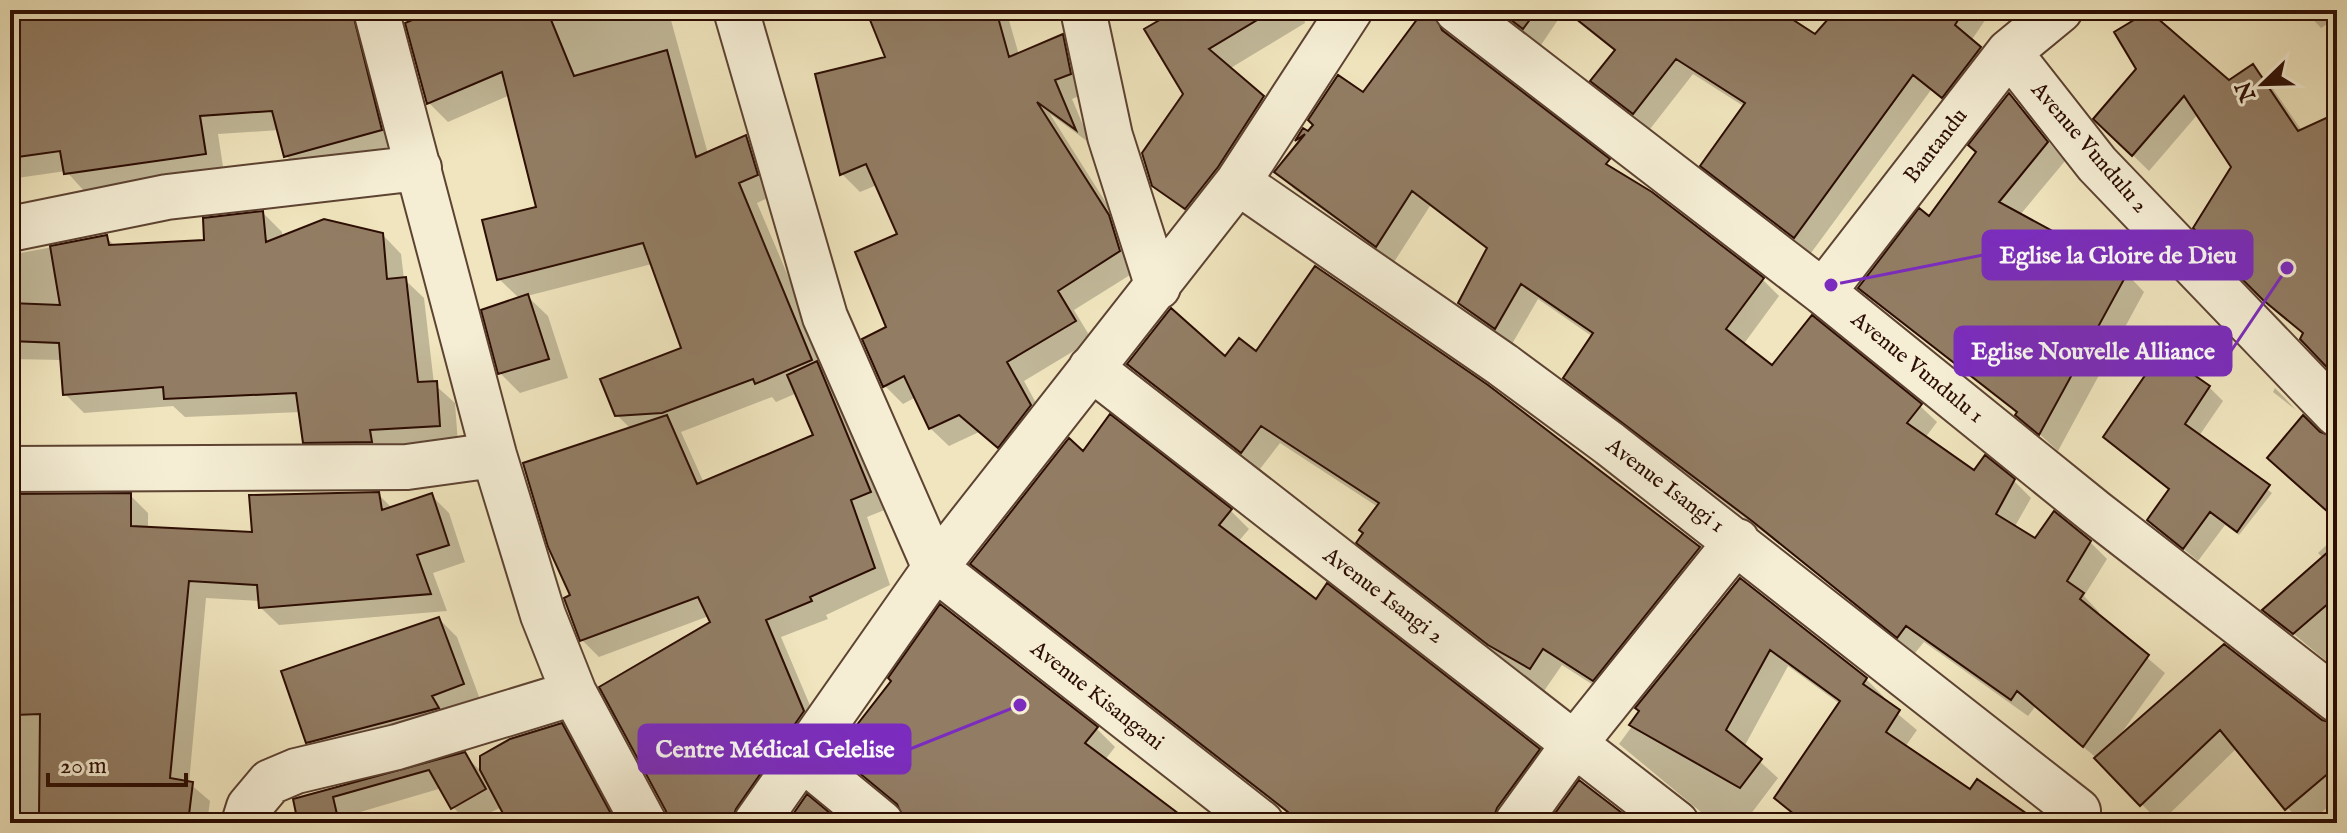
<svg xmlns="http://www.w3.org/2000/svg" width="2347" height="833" viewBox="0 0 2347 833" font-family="'IM FELL English',serif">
<rect width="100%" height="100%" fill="#f0e5be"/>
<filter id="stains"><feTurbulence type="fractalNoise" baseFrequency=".0025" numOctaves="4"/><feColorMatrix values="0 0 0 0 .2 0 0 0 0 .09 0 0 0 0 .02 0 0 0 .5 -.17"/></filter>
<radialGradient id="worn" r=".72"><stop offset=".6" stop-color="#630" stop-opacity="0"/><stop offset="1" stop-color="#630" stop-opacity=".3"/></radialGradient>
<path fill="#0003" fill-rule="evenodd" d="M10,10H380L400,149L305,175L286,156L279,130L218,134L224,173L85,192L66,171L10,179Z
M404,10H681L669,13L708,154L746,137L765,156L776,194L757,203L887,509L867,517L890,585L826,615L828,619L781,637L820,729L754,823H671L712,623L709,616L599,657L582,640L572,596L631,429L617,415L683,349L652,264L527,296L548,316L568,378L520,393L500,373L484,311L520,299L499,279L538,208L510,95L448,122L429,103ZM797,393L815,436L704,483L681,432L772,397L776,402Z
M868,10H1006L1019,55L1062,36L1080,55L1088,92L1072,99L1091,144L1050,114L1127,236L1138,270L1074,310L1092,340L1024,381L1048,425L1017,464L979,432L949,446L930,428L916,397L903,404L885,386L900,235L877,185L860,192L842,174L888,58Z
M1155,10H1302L1305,23L1229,69L1283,117L1205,228L1154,185L1185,94Z
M1426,10H1456L1448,24L1450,38L1625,178L1762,279L1779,296L1743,345L1773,367L1920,406L1937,422L1925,438L1974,473L2014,481L2031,498L2014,528L2036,541L2090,542L2107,559L2084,596L2099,612L2097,615L2165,673L2120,735L2321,722L2337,726V799L2309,823H2301L2237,748L2160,823L2099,760L2035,707L2028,716L1924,642L1915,653L1771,538L1583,395L1566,378L1593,337L1538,299L1512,344L1477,320L1460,303L1488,250L1430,206L1394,262L1294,189L1277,172L1300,143L1297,141L1304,131L1308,134L1363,95Z
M1492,10H1774L1815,36L1838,10H1992L1971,41L1997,65L1959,114L1931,90L1811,253L1703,166L1745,107L1693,74L1650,129L1593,81L1616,52L1564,11L1541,45Z
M2304,10H2337V18L2321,28Z
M2253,66L2269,83L2302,131L2337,115V375L2302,339L2303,333L2282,317L2196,228L2234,167L2198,114L2149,171L2096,119L2229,82Z
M2009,96L2065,161L2020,215L2127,274L2144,292L2058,451L2018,414L1860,288L1929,219L1978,152Z
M263,213L282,232V238L382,234L401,254L404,279L424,298L434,384L455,403L458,444L324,461L305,442L301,412L185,417L173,406L84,413L65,394L62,360L10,359V255L106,237L116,247L206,241Z
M1257,354L1487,387L1699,548L1717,566L1612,697L1562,665L1544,691L1377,560L1359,542L1378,507L1280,443L1260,469L1129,364Z
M2209,387L2223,401L2199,436L2272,493L2239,535L2225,525L2198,561L2149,520L2170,491L2106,437Z
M2275,388L2284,397L2296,410L2273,392Z
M1084,454L1231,511L1249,529L1238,542L1316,602L1539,750L1557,769L1517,823H1300L992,582L973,564Z
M378,494L393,509L432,496L449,513L465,562L433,573L447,611L279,625L261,608L260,601L206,598L189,783L210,801L207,823H10V496L130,495L148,513V528L254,534Z
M2337,535V670L2265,610L2324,559L2318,553Z
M1740,580L1866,679L1884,697L1881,700L1917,730L1905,747L1971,791L2036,823H1804L1776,798L1840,704L1788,666L1744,747L1778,778L1744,823H1702L1701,812L1619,744Z
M439,619L457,637L481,702L326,760L308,742Z
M561,725L578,742L622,823H511L502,807L468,823L453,807L442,788L350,815L352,823H300L295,801L464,755L482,772Z
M1096,728L1115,747L1105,760L1188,823H913L838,753Z"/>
<path fill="#927d64" stroke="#2c0d03" stroke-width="2" d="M10,10H352L382,130L284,157L272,111L200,116L206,154L64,174L60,151L10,158Z
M436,10H547L574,76L667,50L696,157L746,135L758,175L739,183L812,360L755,384L753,379L662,413L615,416L600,379L681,348L643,243L497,280L482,220L536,207L502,72L427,104L405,23Z
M866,10H996L1009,57L1063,34L1071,74L1055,80L1076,130L1037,102L1109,215L1120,251L1058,291L1076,321L1007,362L1031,405L998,448L959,415L929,429L904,376L883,387L862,339L886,327L855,252L897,234L866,164L840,175L815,74L885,57Z
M1177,10H1274L1209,49L1264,96L1218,167L1185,209L1152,186L1142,153L1183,94L1144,29Z
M1424,10H1433L1442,30L1610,159L1606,164L1652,192L1764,278L1726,329L1772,365L1812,315L1922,404L1907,423L1974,470L1985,455L2015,479L1996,514L2035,538L2054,511L2091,541L2067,581L2084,593L2080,599L2149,655L2083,747L2017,691L2011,700L1906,626L1897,638L1752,521L1563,378L1593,333L1521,284L1495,329L1458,303L1487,248L1412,191L1376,247L1274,172L1305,134L1295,141L1303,128L1308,131L1313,125L1308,120L1338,75L1363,92Z
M1498,10H1537L1523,29Z
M1565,10H1778L1815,34L1836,10H1964L1955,25L1981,47L1942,98L1913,75L1794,238L1700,166L1745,103L1676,59L1633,114L1590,81L1615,50Z
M2149,11L2229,80L2253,64L2298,131L2337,113V378L2300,339L2303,333L2263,300L2240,277L2244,272L2220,256L2193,228L2231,167L2184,96L2132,156L2093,119L2136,69L2114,32Z
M2009,93L2048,142L1999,202L2128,272L2039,435L2015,415L2017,412L1858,288L1919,208L1929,216L1976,152L1968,145Z
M263,211L266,242L324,219L383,233L387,279L406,277L418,382L437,381L440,426L370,430L372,442L303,443L296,393L164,399L163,387L63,395L59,343L10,341V303L60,305L50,246L107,235L109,245L204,240L203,218Z
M1315,266L1488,385L1700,547L1593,681L1543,649L1530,669L1488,645L1356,543L1363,533L1359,530L1379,503L1261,426L1241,453L1127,364L1171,308L1225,356L1239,338L1256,351Z
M528,294L549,359L498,374L481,310Z
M2161,352L2210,386L2185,424L2270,485L2237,532L2210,512L2183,549L2147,520L2169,489L2103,437Z
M817,361L871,492L851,500L875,568L810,597L812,601L766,620L804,711L736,809L731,823H669L666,811L599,687L710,622L698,597L580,641L564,598L570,595L548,547L523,463L667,415L697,484L813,435L787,375Z
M1110,414L1232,509L1219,525L1316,599L1327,583L1540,749L1497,808L1492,823H1302L970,564L1069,438L1083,451Z
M2303,415L2320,432L2337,438V520L2267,458Z
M379,492L382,510L432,493L449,545L417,555L431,594L259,608L257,585L189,581L170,778L193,782L188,823H98V816L39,817L40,714L15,715L10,629V494L131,493V526L252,532L249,495Z
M2337,544V596L2293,634L2262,610Z
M1740,578L1867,678L1863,684L1900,710L1886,732L1970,789L1977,779L2040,823H1805L1774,798L1840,701L1770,650L1726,730L1762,759L1740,788L1629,725L1639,711L1635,708Z
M940,604L1098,727L1085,743L1191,823H905L897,804L835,753L891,681L888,678Z
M439,617L464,684L432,696L439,708L306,743L281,671Z
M2224,644L2322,720L2337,724V766L2285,810L2220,730L2140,806L2094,758Z
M562,723L616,823H508L480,770V756L510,739Z
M465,752L486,789L451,809L429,770L333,797L339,823H298L293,799Z
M1579,780L1635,823H1548Z
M807,794L842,823H787Z"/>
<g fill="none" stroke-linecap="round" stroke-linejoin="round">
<defs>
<path id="minor" d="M376,10L494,455L543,615L574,693L644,823
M736,10L825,317L935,568L1261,823
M1083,10L1110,136L1158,287
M1457,10L1823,292L2095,512L2337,700
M2009,52L2097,164L2337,414
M1238,182L1503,365L1610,444L2078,811
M10,229L167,197L419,168
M1823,292L2009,52L2060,10
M1091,368L1676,823
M10,469L407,467L494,455
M803,759L881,823
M244,823L249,807L270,782L296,771L397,747L574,693
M756,823L935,568L1238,182L1350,10
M1517,823L1575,743L1737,541"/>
</defs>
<use href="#minor" stroke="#5d4332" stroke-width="48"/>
<use href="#minor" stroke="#f5eed5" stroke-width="44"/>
</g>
<g text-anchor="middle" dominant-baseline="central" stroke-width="6" stroke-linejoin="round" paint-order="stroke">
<g font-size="22" fill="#2c0d03" stroke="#f5eed5">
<text transform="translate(1936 146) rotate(-52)">Bantandu</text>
<text transform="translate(2089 148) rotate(49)">Avenue Vundulu 2</text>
<text transform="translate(1917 368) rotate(39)">Avenue Vundulu 1</text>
<text transform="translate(1665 486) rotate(37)">Avenue Isangi 1</text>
<text transform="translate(1383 596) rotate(37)">Avenue Isangi 2</text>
<text transform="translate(1097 696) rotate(38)">Avenue Kisangani</text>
</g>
</g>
<path fill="none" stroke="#7b2cbf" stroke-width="3" d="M1831 285L1983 255M2287 268L2231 351M1020 705L910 749"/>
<g fill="#7b2cbf" stroke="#f5eed5" stroke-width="3">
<circle cx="1831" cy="285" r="8"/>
<circle cx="2287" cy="268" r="8"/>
<circle cx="1020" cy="705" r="8"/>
</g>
<g fill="#7b2cbf" stroke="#7b2cbf" stroke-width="3">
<rect x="1983" y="231" width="269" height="48" rx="8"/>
<rect x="1955" y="327" width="276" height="48" rx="8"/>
<rect x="639" y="725" width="271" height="48" rx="8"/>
</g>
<g font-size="24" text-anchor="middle" font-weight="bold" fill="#fff">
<text x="2118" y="263">Eglise la Gloire de Dieu</text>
<text x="2093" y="359">Eglise Nouvelle Alliance</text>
<text x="775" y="757">Centre Médical Gelelise</text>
</g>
<rect width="2347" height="833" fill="none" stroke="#f0e5be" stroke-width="40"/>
<rect x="12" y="12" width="2323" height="809" fill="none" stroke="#2c0d03" stroke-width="4"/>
<rect x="20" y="20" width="2307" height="793" fill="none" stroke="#2c0d03" stroke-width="2"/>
<g transform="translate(2263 84) rotate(247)" stroke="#f5eed5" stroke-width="6" paint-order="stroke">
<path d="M0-6L14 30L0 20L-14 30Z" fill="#2c0d03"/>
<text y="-12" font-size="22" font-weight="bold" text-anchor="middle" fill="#2c0d03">N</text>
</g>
<path d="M48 773v12h138v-12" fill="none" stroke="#2c0d03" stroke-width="4"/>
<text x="60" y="773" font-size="24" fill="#2c0d03" stroke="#f5eed5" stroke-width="6" paint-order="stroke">20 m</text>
<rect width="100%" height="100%" filter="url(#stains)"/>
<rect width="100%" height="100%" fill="url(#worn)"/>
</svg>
